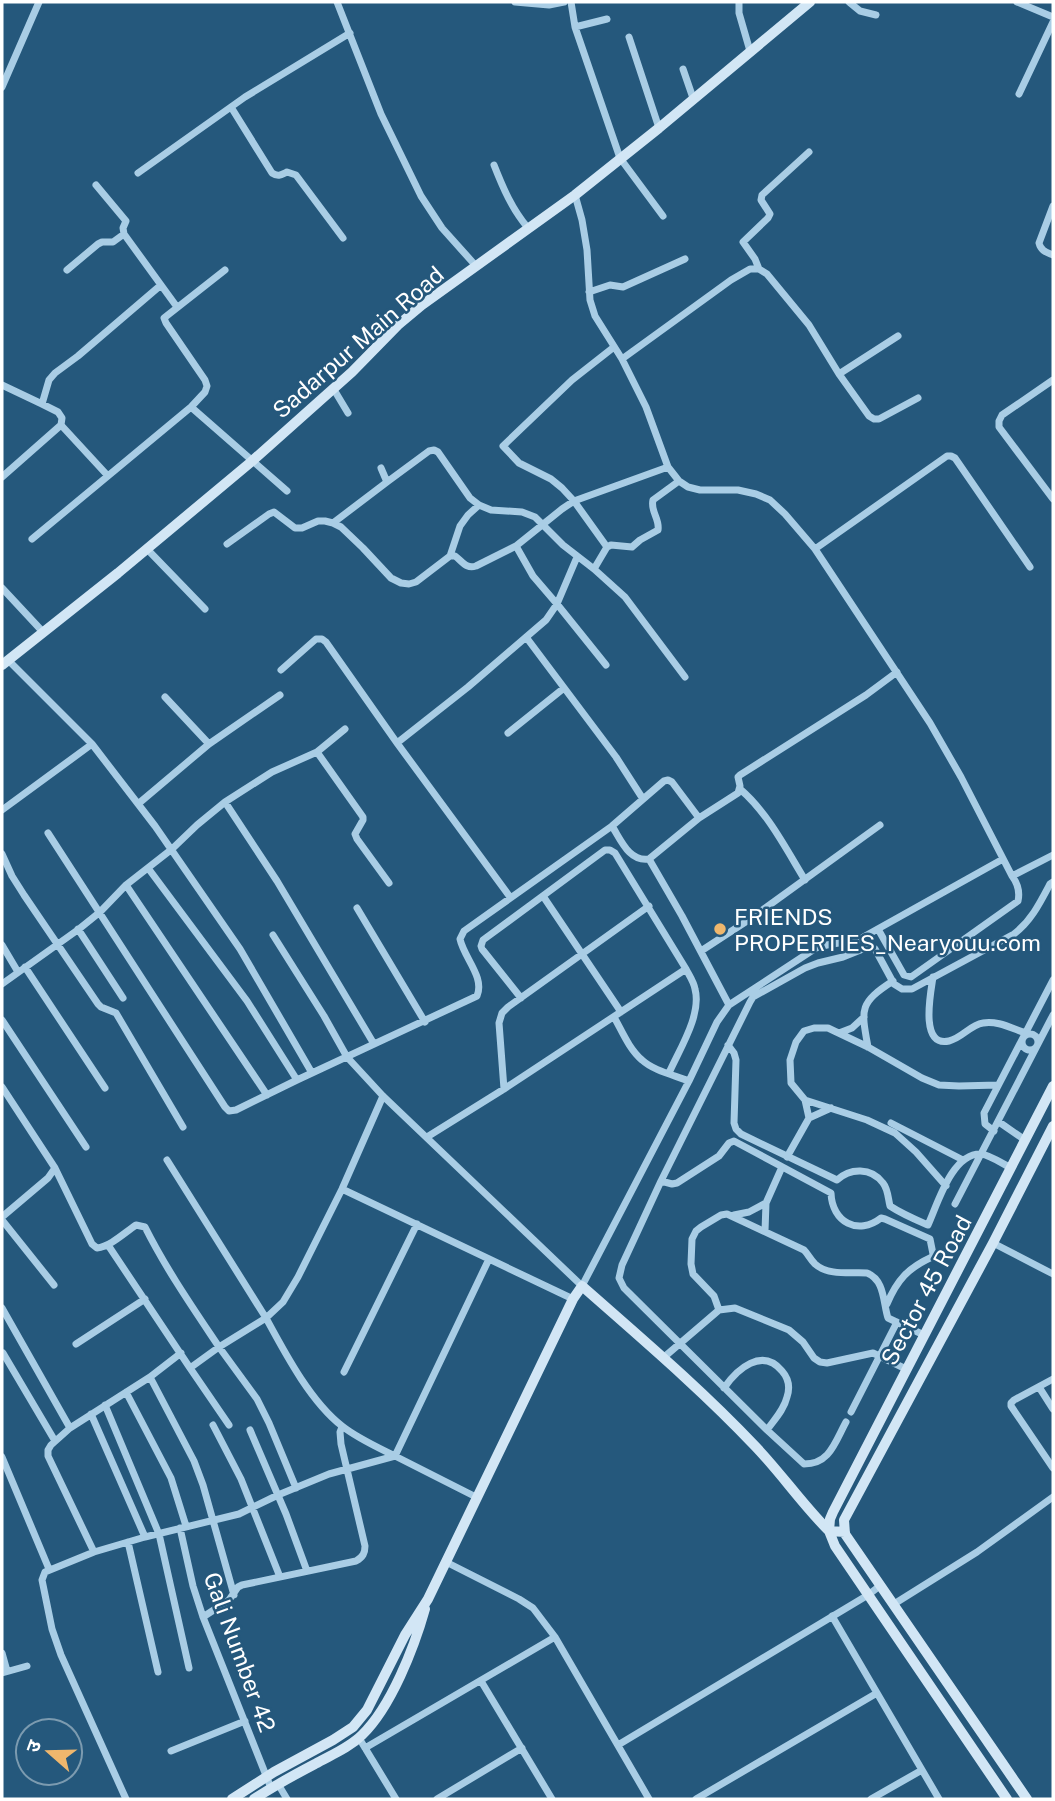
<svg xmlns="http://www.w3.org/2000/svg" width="1055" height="1801" viewBox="0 0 1055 1801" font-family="'Public Sans','Noto Sans Devanagari',sans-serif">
<rect width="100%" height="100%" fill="#25587c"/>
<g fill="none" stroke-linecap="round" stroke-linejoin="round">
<path stroke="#a9cde5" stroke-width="7" d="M337,2L381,114L421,196L442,228L476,266
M515,2L549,5L564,2
M571,2L575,27L620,158L663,216
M739,2V13L750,51
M849,2L860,11L876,15
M1017,2L1053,17
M575,27L607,19
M629,37L659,128
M683,69L693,98
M2,87L39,2
M1019,94L1053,22
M231,107L272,173C278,177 281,175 287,172L296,175L343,238
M494,165C503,188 512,209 528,228
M138,173L245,97L350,33
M575,195L582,220L587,250L590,300L595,316L622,359L646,407L668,467L679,481L688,487L700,490H738L756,494L770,500L785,514L815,549L930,723L961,777L1012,876L1053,855
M1053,206L1039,243C1041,251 1046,252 1053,255
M759,269L755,259L743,242L768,218L770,214L761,200L762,195L809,152
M67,270L98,244L102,242H113L124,234
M161,285L177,307
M589,292L610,285L623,287L685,259
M622,359L731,280L750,269H759L767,274L809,325L839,374L869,416L874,419H879L918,398
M839,374L898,336
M1053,380L1002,415L999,421V427L1053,499
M2,385L42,404
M333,388L348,413
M191,407L287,491
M61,425L108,476
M2,477L61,425L62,418L58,412L42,404L49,380L55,373L78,356L161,285L124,234L123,228L126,221L96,185
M387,482L429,451L434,450L438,452L470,498L479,505L491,510L522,512L535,517L563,545L594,569L625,597L685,677
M333,523L387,482L381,468
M32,539L191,407L205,392L207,386L205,380L166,323L164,318L225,270
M227,544L269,514L274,512L295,528H302L318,521H325L333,523L341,527L363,548L391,578L401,583L409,584L416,582L450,556L460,526L468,515L479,505
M516,546L533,576L557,604L606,665
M607,547L574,501L562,488L551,479L519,463L503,446L572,380L614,347
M147,549L205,609
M815,549L947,456H951L955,458L1030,567
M450,556H455C463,562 466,569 476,566L516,546L562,509L574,501L668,467
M594,569L607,547L611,545L632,547L640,540L658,530C660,519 650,511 653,500L679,481
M2,588L43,632
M526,637L616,757L643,799
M8,660L92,744L155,826L240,949L312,1073
M281,670L316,639H322L326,642L397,743L510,897
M165,697L209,744
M508,733L564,688
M397,743L468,687L546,620L557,604L577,557
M317,752L363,817V820L355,834L357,839L389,883
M740,789C768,813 786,849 805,880
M225,802L277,881L374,1044
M138,804L209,744L280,695
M2,810L92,744
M612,826L664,781L668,780L672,782L699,818
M48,833L225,1107L229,1111L236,1110L297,1080L477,996C485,977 464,958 460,939L464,931L612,826C621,840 629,862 649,859L682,916L729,1005
M2,854L12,876L24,895L98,1004L101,1007L116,1013L183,1127
M649,859L699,818L738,793L740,786L738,777L740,775L866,695L897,672
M148,868L247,1001L297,1080
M126,885L267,1095
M543,896L621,1012
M357,908L425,1022
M78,929L123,998
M878,929L904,975L911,977L1018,901C1020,892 1018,884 1012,876
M273,935L324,1016L347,1057L383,1096L582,1286L689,1081L717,1022L729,1005L816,948C830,943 844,943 858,940L1003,859
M2,945L18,972
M701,951L750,919L880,825
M25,967L105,1088
M933,977C931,991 919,1048 949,1041C962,1038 970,1025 983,1023C997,1020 1013,1029 1026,1033
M2,984L79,929L100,912L126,885L172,849L197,825L225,802L272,772L317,752L345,729
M614,1017C622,1031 629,1049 642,1060C654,1071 674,1075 689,1081
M2,1020L86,1147
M839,1033L852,1028L864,1017
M1022 1042a8 8 0 1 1 16 0a8 8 0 1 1-16 0Z
M728,1045L734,1053L736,1060L734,1123L736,1129L741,1134L837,1180C850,1168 871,1167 883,1183C888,1189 888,1198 890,1206C902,1214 914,1219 928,1225C938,1203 952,1153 981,1154C990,1155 1003,1164 1011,1168
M868,1047C861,1009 859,1003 893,981
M669,1073C679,1050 702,1015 695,989C694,982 689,975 686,969
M2,1087L55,1168L48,1178L2,1217
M504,1089L499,1023L502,1013L508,1007L649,906
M805,1100L809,1118L831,1108
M999,1122L1025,1140
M891,1123L963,1160
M994,1131L985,1124L984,1113L1053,980
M427,1137L504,1089L686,969L615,853L610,850H605L483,940L481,946L482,949L521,998
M787,1157L809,1118
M167,1160L266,1318L283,1302L298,1277L342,1189L383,1096
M55,1168L92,1244L97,1248C111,1246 124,1233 136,1225L145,1227C166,1269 193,1308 219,1347L266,1318C285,1353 310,1401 342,1426C357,1438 377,1447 395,1456
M661,1181L672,1184L677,1183L719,1156L729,1143L734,1141L831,1193C832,1222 858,1236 881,1218L885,1219L930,1239L933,1254L932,1257C908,1268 897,1280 887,1304
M946,1186L916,1152L895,1133L867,1120L805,1100L791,1083L790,1060L796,1042L804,1031L814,1028H828L868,1047L922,1078L939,1085L959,1086L998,1085
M342,1189L573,1299
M955,1204L1053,1015
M734,1215L749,1212L766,1203
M2,1220L54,1285
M765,1231L766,1203L782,1167
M993,1243L1053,1274
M108,1245L190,1368L219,1347L257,1399L269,1423L296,1488
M2,1308L70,1428
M719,1310L714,1296L693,1274L691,1264L692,1239L696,1231L701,1227L721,1215L727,1214L804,1250C808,1254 810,1259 815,1264C828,1276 851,1272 867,1273C885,1280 883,1303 888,1318L924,1335
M76,1344L145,1299
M3,1353L55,1441
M181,1353L150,1377L194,1461L203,1485L234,1595
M663,1358L719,1310L735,1308L789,1330L803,1342L814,1358L820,1362L827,1363L873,1353L906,1369
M190,1368L229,1425
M344,1372L417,1224
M1053,1379L1014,1400L1011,1403V1406L1053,1468
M1039,1387L1053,1409
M724,1388C737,1369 762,1347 782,1371C789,1379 790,1388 787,1397C784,1410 774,1420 767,1430
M126,1392L171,1478L186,1526
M105,1405L159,1534L189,1668
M851,1412L897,1322
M91,1414L145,1537
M846,1422C835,1442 830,1464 804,1464L767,1430L624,1288L619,1278L622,1265L661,1181L750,1002L753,997L805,968L818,963L843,957L868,947H872L875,949L894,984L902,989H912L1014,934C1031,921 1040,903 1050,884L1053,882
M213,1425L241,1479L280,1577
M250,1430L286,1514L307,1571
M2,1457L49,1569
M476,1497L395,1456L489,1259
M180,1528L193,1586L203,1617L271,1788
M128,1542L158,1672
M94,1552L48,1456V1450L51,1445L70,1428L150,1377
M446,1562L519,1599L533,1608L555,1637L649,1799
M894,1604L977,1552L1053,1497
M832,1616L939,1799
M203,1617L229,1600L238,1587L242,1585L356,1561C363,1557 365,1553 365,1546L341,1444L340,1432L342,1427
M2,1653L7,1671
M2,1673L27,1666
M481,1681L552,1799
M359,1738L396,1799
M618,1745L868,1595L881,1585
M365,1748L555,1637
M171,1751L245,1721
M278,1784L287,1799
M126,1799L61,1655L52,1629L42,1580L45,1572L94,1552L145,1537L239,1514L278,1495L329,1474L395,1456
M437,1799L522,1748
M696,1799L877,1693
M871,1799L922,1770"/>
<path stroke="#d2e6f5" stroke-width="10" d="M2,665L118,573L251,462L352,372L398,325L422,305L575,195L659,128L810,2
M232,1799L274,1772L333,1740L353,1727L367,1710L405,1635L428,1599L573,1299L582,1286C641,1338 701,1389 755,1446C781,1473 802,1504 829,1531L845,1532
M254,1799C274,1786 294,1775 315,1764C331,1755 349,1748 362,1735C391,1707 414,1648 425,1609
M1007,1799L835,1546L829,1531L830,1519L833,1512L1053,1086
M1027,1799L845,1534L844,1520L993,1243L1053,1126"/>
</g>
<circle fill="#efb76d" stroke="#25587c" stroke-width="2.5" cx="720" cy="929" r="7"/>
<g text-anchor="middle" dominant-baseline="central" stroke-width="5" stroke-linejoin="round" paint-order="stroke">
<g font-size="23" fill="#fff" stroke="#25587c">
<text transform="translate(358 342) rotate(-41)">Sadarpur Main Road</text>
<text transform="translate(926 1290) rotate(-62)">Sector 45 Road</text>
<text transform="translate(240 1652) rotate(70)">Gali Number 42</text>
</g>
<g font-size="23" fill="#fff" stroke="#25587c" text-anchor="start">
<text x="734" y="916">FRIENDS<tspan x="734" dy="26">PROPERTIES_Nearyouu.com</tspan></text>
</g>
</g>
<rect width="1055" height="1801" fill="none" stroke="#ffffff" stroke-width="7"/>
<g transform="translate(49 1752) rotate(290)"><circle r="33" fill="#25587c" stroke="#7c9bb0" stroke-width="2"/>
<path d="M0-5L12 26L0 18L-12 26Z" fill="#efb76d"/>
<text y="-10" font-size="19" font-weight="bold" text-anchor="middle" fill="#ffffff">उ</text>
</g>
</svg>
